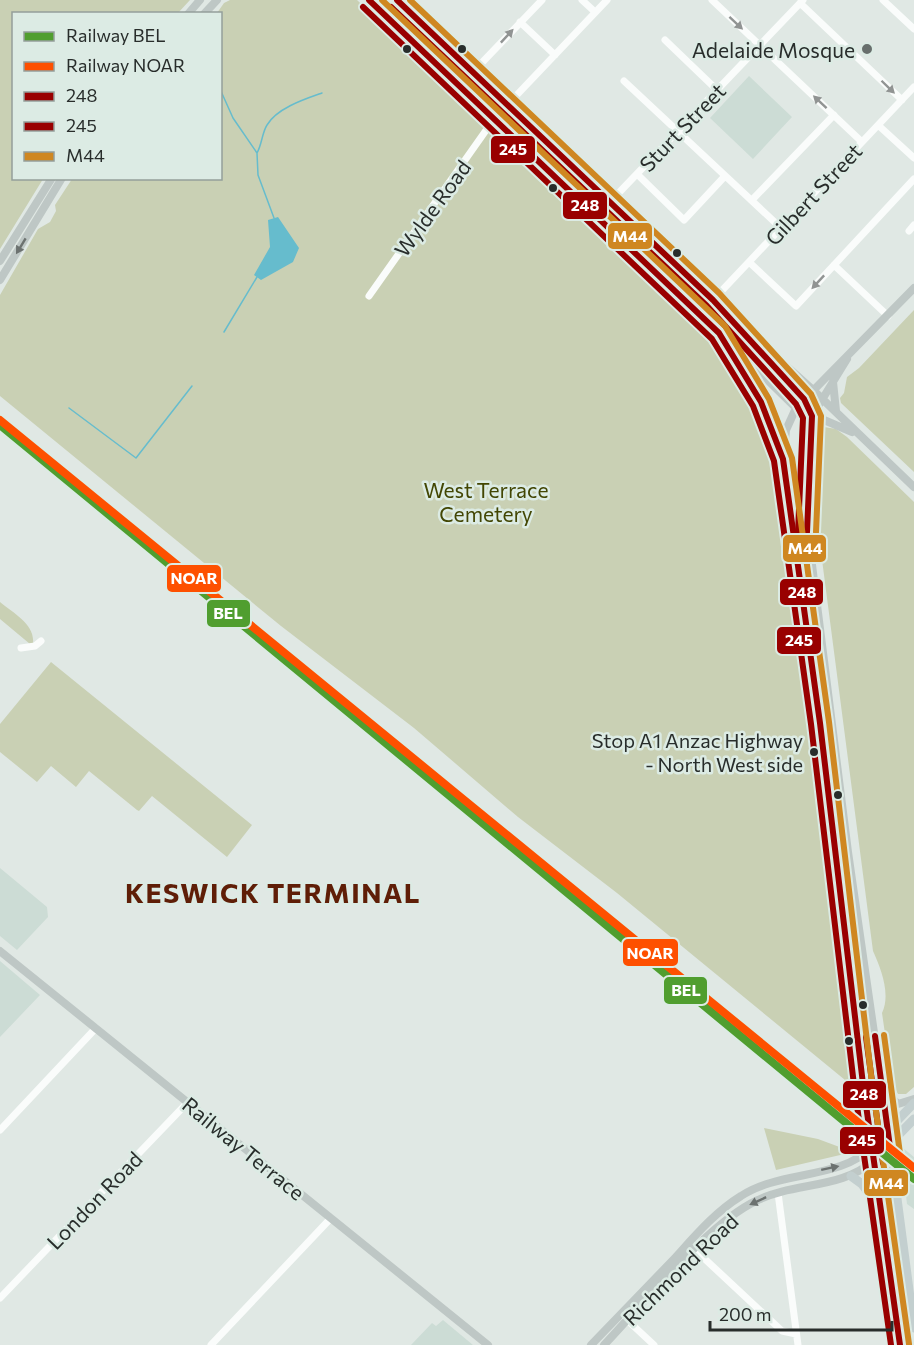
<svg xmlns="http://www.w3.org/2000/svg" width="914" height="1345" viewBox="0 0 914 1345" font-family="Commissioner,sans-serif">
<rect width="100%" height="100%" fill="#e0e8e4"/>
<path fill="#ccdcd5" d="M749,76L792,117L753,159L710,118Z
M0,868L47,907L48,917L17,950L0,936Z
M0,961L40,995L0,1037Z
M903,1148L914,1157V1209L907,1204L901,1153Z
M443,1320L473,1345H411L432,1323L436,1326Z"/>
<path fill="#c9d0b4" d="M0,0H190L178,13L14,14V178L43,179L0,249Z
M230,0H357L699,329L733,371L750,401L783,483L824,782L851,1009L848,1034L856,1089L617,893L518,817L414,728L281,626L0,396V295L38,229L50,222L56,211L55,205L72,179L220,178V14L217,13L224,3Z
M914,310V472L841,403L840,398L844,393L847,377L859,368Z
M824,427L836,429L847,437L914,502V1087L906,1094H898L892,1082L882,1013C891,994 881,969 873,951L821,552L819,523Z
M0,602C13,613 35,624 33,643L30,644L0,619Z
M51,662L252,825L227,857L152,796L139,811L137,810L89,771L76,787L51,766L37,782L0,752V724Z
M764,1128L818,1139L853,1152L776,1170Z"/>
<path fill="#66bccd" d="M278,217L299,248L293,262L261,280L254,275L270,247L268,220Z"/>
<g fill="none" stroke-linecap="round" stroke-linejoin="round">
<path stroke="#66bccd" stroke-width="1.5" d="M220,89L233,118L257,153L258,175L274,218
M257,153C262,144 262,133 267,125C277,108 305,99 322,93
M224,332L257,277
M69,408L136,458L192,386"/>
<path stroke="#fafcfb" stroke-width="7" d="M582,0L595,12
M712,0L862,142
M883,0L914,29
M800,3L902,100
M391,21L412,0
M520,22L555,55
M665,40L717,90
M473,72L542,0
M624,81L781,228
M878,125L914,158
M637,174L684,220L725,176
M752,200L834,115
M611,201L803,0
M909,231L914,225
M749,262L796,306L914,179
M834,265L888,316
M369,296L494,119L607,0
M713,300L914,87
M21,648L35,646L41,641
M0,1130L96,1028
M778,1193L798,1345
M692,1247L782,1331L796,1334
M0,1298L188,1102
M625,1318L654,1345
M211,1345L331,1218"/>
<path stroke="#bec7c5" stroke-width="8" d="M369,0L722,335
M397,0L713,300L813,390L914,487
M188,14L200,0
M204,14L217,0
M597,216L611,201
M0,261L52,178
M0,280L62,178
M746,336L804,399L812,415
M731,344L796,408L852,432
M847,359L812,416L807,525L848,852L888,1130
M833,382L836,411
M784,453L786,430L796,408L914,288
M0,951L488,1345
M883,1090L898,1104L914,1099
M591,1345C619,1316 646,1288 674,1259C694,1237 715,1212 741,1196C780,1170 840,1180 872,1147
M604,1345C643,1304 709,1222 758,1200C795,1182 843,1189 874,1160L820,723L783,459L761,402L719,333"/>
<path stroke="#c3cfcf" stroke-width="9" d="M888,1130L914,1328
M872,1147L914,1103
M851,1176L862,1184L878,1206
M900,1345L874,1160L914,1119"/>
<defs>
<path id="bus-1" d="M369,0L719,333L761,402L783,459L820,723L863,1084L900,1345
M397,0L713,300L804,399L812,416L807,532
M875,1036L892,1162"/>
<path id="bus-2" d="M363,7L712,339L753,406L774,461L811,724L854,1085L891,1345
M391,7L707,306L796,404L803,418L798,532
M866,1037L883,1163"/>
<path id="bus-3" d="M382,0L725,326L769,399L792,458L829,722L872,1083L909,1344
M410,0L719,293L811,394L821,416L816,532
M884,1035L901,1161"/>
</defs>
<use href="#bus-1" stroke="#dcebe4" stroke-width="10"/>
<use href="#bus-2" stroke="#dcebe4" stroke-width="10"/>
<use href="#bus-3" stroke="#dcebe4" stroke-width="10"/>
<use href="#bus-1" stroke="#900" stroke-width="6"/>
<use href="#bus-2" stroke="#900" stroke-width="6"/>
<use href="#bus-3" stroke="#cf8721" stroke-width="6"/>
<defs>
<path id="rail-1" d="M0,425L914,1179"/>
<path id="rail-2" d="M0,420C306,668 608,920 914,1168"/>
</defs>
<use href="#rail-1" stroke="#dcebe4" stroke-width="12"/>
<use href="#rail-2" stroke="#dcebe4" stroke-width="12"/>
<use href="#rail-1" stroke="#509e2f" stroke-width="8"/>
<use href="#rail-2" stroke="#fe5000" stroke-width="8"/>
</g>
<defs><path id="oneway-solid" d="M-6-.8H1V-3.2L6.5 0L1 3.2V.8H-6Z" transform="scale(1.5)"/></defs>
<g fill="#919493">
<use href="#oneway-solid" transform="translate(736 23) rotate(43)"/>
<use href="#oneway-solid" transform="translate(507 36) rotate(-47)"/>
<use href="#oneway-solid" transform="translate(888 87) rotate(44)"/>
<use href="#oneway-solid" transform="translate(820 102) rotate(-137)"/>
<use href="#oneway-solid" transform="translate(818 282) rotate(133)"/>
</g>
<g fill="#6c7270">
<use href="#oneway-solid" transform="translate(21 246) rotate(121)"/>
<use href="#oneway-solid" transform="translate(830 1168) rotate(-12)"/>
<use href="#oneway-solid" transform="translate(758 1201) rotate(155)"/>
</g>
<g fill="#282d2b" stroke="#dcebe4" stroke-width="2">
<circle cx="407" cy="49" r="5"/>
<circle cx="462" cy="49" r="5"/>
<circle cx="553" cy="188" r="5"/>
<circle cx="677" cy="253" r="5"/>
<circle cx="814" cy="752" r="5"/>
<circle cx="838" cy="795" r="5"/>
<circle cx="863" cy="1005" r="5"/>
<circle cx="849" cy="1041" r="5"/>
</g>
<circle fill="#686e6c" stroke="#dcebe4" stroke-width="2" cx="867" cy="49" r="6"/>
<g text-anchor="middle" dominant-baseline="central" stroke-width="5" stroke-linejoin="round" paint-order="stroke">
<g font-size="20" fill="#282d2b" stroke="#dcebe4" text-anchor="end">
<text x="803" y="740">Stop A1 Anzac Highway<tspan x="803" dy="24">- North West side</tspan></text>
</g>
<g font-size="21" fill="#282d2b" stroke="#dcebe4" text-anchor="end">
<text x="855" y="49">Adelaide Mosque</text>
</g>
<g font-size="21" fill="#282d2b" stroke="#dcebe4">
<text transform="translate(682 127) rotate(-46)">Sturt Street</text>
<text transform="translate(813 194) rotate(-47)">Gilbert Street</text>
<text transform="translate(432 208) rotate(-54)">Wylde Road</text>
<text transform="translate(244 1148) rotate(39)">Railway Terrace</text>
<text transform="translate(94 1200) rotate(-46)">London Road</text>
<text transform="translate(680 1269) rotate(-44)">Richmond Road</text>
</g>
<g font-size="21" fill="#424603" stroke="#dcebe4">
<text x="486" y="489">West Terrace<tspan x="486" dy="24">Cemetery</tspan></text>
</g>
<g font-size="27" font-weight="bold" letter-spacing="1.5" fill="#5f1e07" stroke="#dcebe4">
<text x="273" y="892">KESWICK TERMINAL</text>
</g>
</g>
<g stroke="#dcebe4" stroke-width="2">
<rect x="490" y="135" width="46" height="29" rx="6" fill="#900"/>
<rect x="562" y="191" width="46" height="29" rx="6" fill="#900"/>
<rect x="607" y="222" width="46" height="28" rx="6" fill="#cf8721"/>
<rect x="782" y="534" width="45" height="29" rx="6" fill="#cf8721"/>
<rect x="166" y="564" width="56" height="29" rx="6" fill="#fe5000"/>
<rect x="779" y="578" width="45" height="28" rx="6" fill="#900"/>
<rect x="206" y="599" width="45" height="29" rx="6" fill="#509e2f"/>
<rect x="776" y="626" width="46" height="29" rx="6" fill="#900"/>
<rect x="622" y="938" width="57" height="29" rx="6" fill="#fe5000"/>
<rect x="663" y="976" width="45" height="29" rx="6" fill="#509e2f"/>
<rect x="842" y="1080" width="45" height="29" rx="6" fill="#900"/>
<rect x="839" y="1126" width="46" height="29" rx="6" fill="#900"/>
<rect x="863" y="1169" width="46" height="28" rx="6" fill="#cf8721"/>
</g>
<g font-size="16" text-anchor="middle" font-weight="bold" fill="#fff">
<text x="513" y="155">245</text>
<text x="585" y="211">248</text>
<text x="630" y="242">M44</text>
<text x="805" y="554">M44</text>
<text x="194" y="584">NOAR</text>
<text x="802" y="598">248</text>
<text x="228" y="619">BEL</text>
<text x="799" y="646">245</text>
<text x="650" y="959">NOAR</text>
<text x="686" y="996">BEL</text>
<text x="864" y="1100">248</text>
<text x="862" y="1146">245</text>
<text x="886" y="1189">M44</text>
</g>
<rect x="12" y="12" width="210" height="168" fill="#dcebe4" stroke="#949f9a" stroke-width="1.5"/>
<rect x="24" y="32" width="30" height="9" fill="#509e2f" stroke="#949f9a" stroke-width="1.5"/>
<text x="66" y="42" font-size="18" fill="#282d2b">Railway BEL</text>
<rect x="24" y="62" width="30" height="9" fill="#fe5000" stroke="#949f9a" stroke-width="1.5"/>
<text x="66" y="72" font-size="18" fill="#282d2b">Railway NOAR</text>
<rect x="24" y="92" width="30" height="9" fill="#990000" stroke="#949f9a" stroke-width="1.5"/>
<text x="66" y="102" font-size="18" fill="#282d2b">248</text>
<rect x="24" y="122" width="30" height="9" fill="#990000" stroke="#949f9a" stroke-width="1.5"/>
<text x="66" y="132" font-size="18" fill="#282d2b">245</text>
<rect x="24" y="152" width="30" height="9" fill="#cf8721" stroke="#949f9a" stroke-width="1.5"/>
<text x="66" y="162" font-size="18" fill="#282d2b">M44</text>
<path d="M710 1321v9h182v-9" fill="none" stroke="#282d2b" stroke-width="3"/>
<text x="719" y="1321" font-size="18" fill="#282d2b" stroke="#dcebe4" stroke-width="4.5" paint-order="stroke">200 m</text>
</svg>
